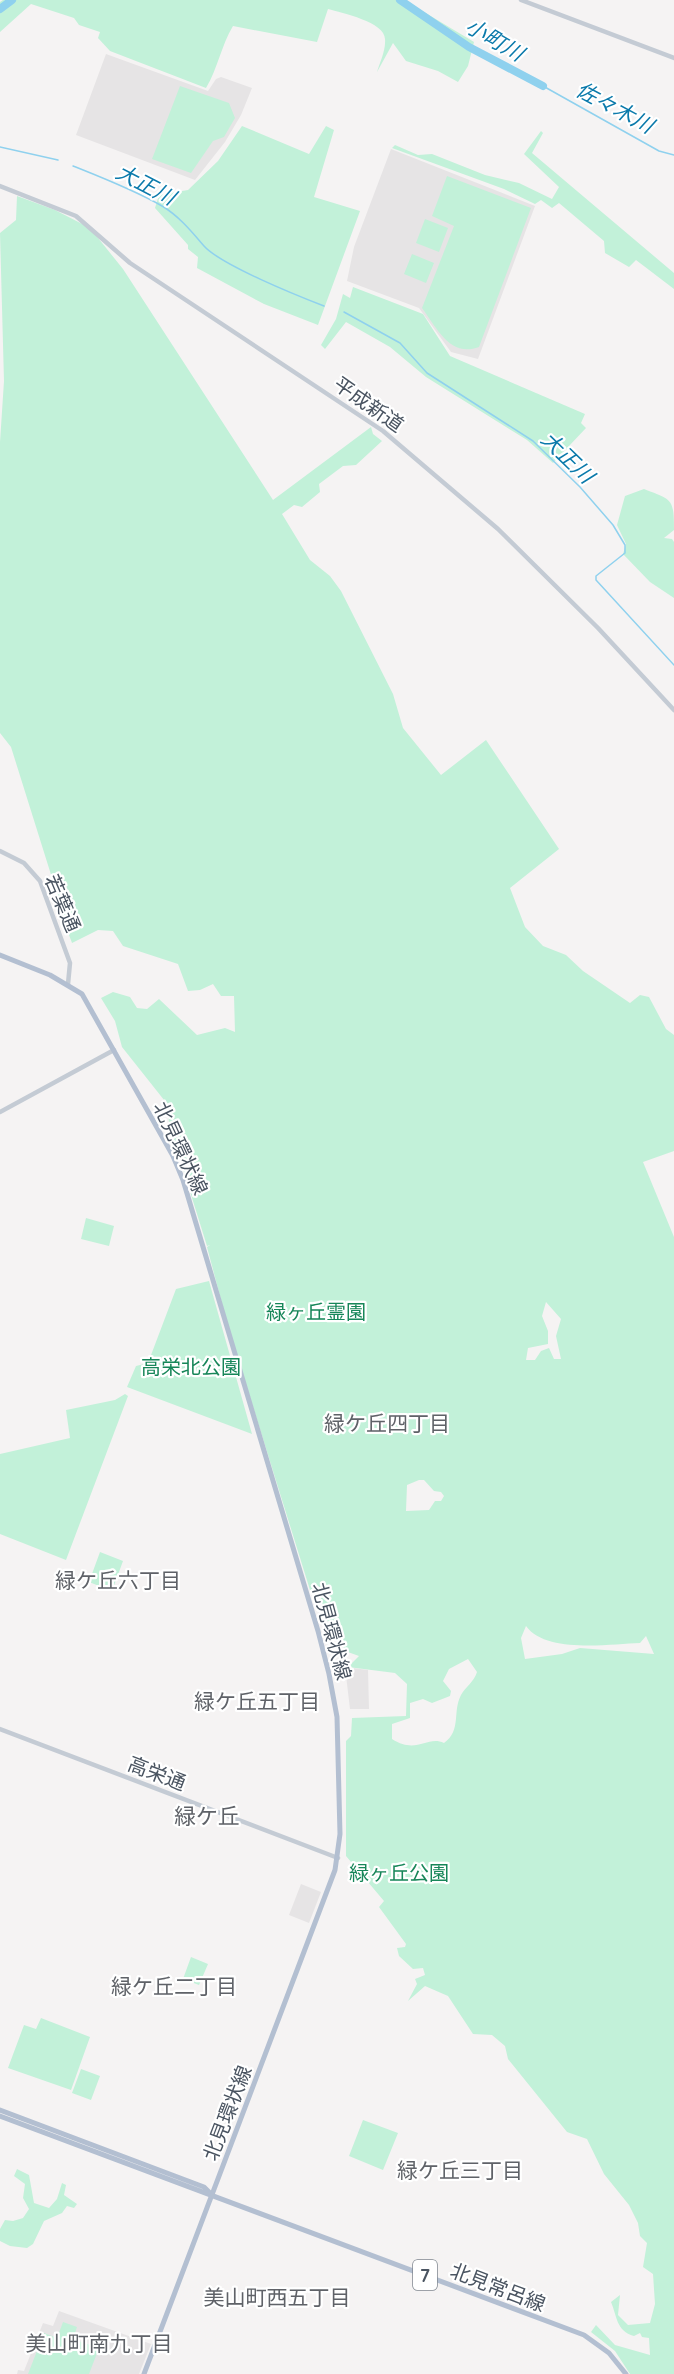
<svg xmlns="http://www.w3.org/2000/svg" width="674" height="2374" viewBox="0 0 674 2374" font-family="Quicksand,'Noto Sans JP',sans-serif">
<rect width="100%" height="100%" fill="#f5f3f3"/>
<path fill="#e6e4e5" d="M106,54L208,91L216,79L221,77L252,88L241,115L225,142L195,180L76,135Z
M391,149L535,206L478,359L451,352L419,308L347,281L354,247Z
M345,1667L368,1670L369,1709H350Z
M301,1884L321,1892L309,1923L289,1915Z
M59,2311L151,2344L139,2374H17L18,2370L24,2371L43,2323L53,2326Z"/>
<path fill="#c2f1d9" fill-rule="evenodd" d="M3,0H404L474,42L468,66L458,82L438,71L406,61L393,43L377,72C380,62 386,50 385,39C385,22 342,13 328,9L317,42L233,26C221,46 218,68 206,88L110,51L98,38L100,32L79,25L74,18L31,4L0,32V2Z
M180,86L229,103L235,118L224,137L213,141L191,173L152,159Z
M242,126L309,154L326,126L334,130L314,197L360,211L318,325L264,304L197,268L198,257L188,249V245L155,208L159,195L188,190L218,161Z
M541,131L543,133L532,153L674,273V289L636,260L629,267L605,253L604,241L559,203L552,208L541,200L535,204L504,189L392,148L395,145L418,155L432,154L485,175L519,183L552,199L559,187L524,154Z
M447,176L531,208L479,347C450,358 437,328 422,308L454,226L432,216Z
M17,196L55,210L90,228L123,269L273,500L371,427L373,434L382,441L356,465L343,466L319,484L320,492L302,507L294,505L282,514L310,560L330,576L341,591L393,694L403,728L441,775L486,740L559,849L510,888L525,927L543,946L566,955L583,971L630,1003L640,995L649,997L666,1029L674,1035V1151L643,1162L674,1237V2374H630L615,2351L591,2332L596,2325L615,2345L650,2355L649,2338L642,2337L640,2333L634,2336C616,2331 617,2316 611,2302L620,2295L618,2315L628,2325L650,2323L655,2304L653,2274L643,2267L647,2243L640,2236L638,2223L629,2205L604,2174L587,2139L567,2132L508,2059L505,2046L492,2035L473,2034L448,1996L425,1986L408,2001L417,1984L415,1979L425,1975L423,1968L413,1969L399,1956L397,1948L405,1947L406,1944L379,1907L384,1901L346,1856V1741L351,1736L352,1718L406,1716L407,1684L395,1673L348,1667L359,1656L345,1651L336,1625L324,1619L319,1586L310,1590L228,1326L207,1247L210,1245L207,1246L169,1124L168,1105L122,1047L115,1021L101,998L113,992L130,997L137,1008L147,1009L159,999L197,1035L225,1028L235,1032L234,996H221L213,984L200,990L188,991L178,964L123,946L113,931L98,930L72,943L53,892V881L11,747L0,733V442L4,381L0,233L16,220ZM546,1302L561,1319L556,1336L561,1359H554L549,1348L541,1351L535,1360H526L528,1348L548,1344V1331L542,1316ZM419,1480H424L434,1491L441,1492L444,1496L441,1501H435L429,1510L406,1511L407,1485ZM526,1626C546,1654 610,1644 640,1643L646,1636L654,1654L580,1648L562,1654L525,1659L521,1638ZM468,1659L477,1672C474,1682 466,1686 461,1695C452,1712 462,1730 444,1743C427,1735 417,1755 392,1739V1724L410,1718V1703L423,1699L432,1703L450,1696L451,1691L443,1681L449,1669Z
M425,219L448,228L439,252L416,243Z
M412,254L434,263L426,283L404,274Z
M353,287L423,314L450,356L585,414L581,423L586,428L553,463L527,440L426,377L390,347L346,322L325,349L321,345L336,319L343,294L350,298Z
M644,489C672,500 674,498 674,530L664,538L672,539L674,542V598L650,582L623,554L626,544L617,525L625,496Z
M86,1218L114,1226L109,1246L81,1239Z
M209,1281L252,1434L127,1387L136,1366L148,1363L176,1289Z
M125,1394L128,1396L66,1560L0,1534V1454L70,1438L66,1410L115,1400Z
M100,1552L123,1561L112,1591L89,1582Z
M191,1957L208,1964L199,1985L183,1979Z
M41,2018L90,2037L71,2090L8,2068L24,2025L36,2029Z
M81,2069L100,2076L91,2100L72,2093Z
M363,2120L398,2133L383,2170L349,2156Z
M17,2169L29,2175L34,2203L49,2208L57,2199L62,2183L66,2185L64,2195L77,2204L74,2208L67,2206L62,2213L44,2221L33,2244L27,2248L10,2246L0,2241V2229L5,2220L13,2221L23,2218L29,2209L23,2198L25,2184L14,2176Z
M63,2322L77,2327L73,2339L99,2348L89,2374H28L44,2333L57,2338Z"/>
<g fill="none" stroke-linecap="round" stroke-linejoin="round">
<path stroke="#8fd1ee" stroke-width="1.5" d="M543,86L659,151L674,155
M0,147L58,160
M73,166C103,178 134,190 162,206C179,216 192,232 204,246C221,265 298,296 324,306
M344,312L400,343L427,373L533,441L580,487L613,525L625,545V553L596,576V580L674,665"/>
<path stroke="#8fd1ee" stroke-width="8" d="M400,0L469,47L543,86
M0,9L12,0"/>
<path stroke="#c4cbd4" stroke-width="4.5" d="M521,0L674,58
M0,186L76,216L130,263L383,431L498,529L598,628L674,710
M0,851L24,863L40,881L70,963L68,984
M0,1112L114,1050
M0,1729L338,1858"/>
<path stroke="#b3bfd1" stroke-width="5" d="M0,955L50,975L82,994L173,1156L183,1180L318,1631L329,1674L337,1717L340,1834L335,1870L144,2374
M0,2110L204,2187L211,2194
M0,2116L584,2335L609,2353L626,2374"/>
</g>
<g text-anchor="middle" dominant-baseline="central" stroke-width="4.5" stroke-linejoin="round" paint-order="stroke">
<rect fill="#fff" stroke="#808790" stroke-width="1.5" x="413" y="2260" width="24" height="30" rx="4.5"/>
<g font-size="18" font-weight="bold" fill="#4a5461">
<text x="425" y="2275">7</text>
</g>
<g font-size="20" fill="#4a5461" stroke="#fff">
<text transform="translate(369 404) rotate(35)">平成新道</text>
<text transform="translate(63 903) rotate(67)">若葉通</text>
<text transform="translate(181 1148) rotate(65)">北見環状線</text>
<text transform="translate(332 1631) rotate(75)">北見環状線</text>
<text transform="translate(157 1773) rotate(21)">高栄通</text>
<text transform="translate(227 2113) rotate(-69)">北見環状線</text>
<text transform="translate(498 2287) rotate(21)">北見常呂線</text>
</g>
<g font-size="20" fill="#178659" stroke="#fff">
<text x="316" y="1311">緑ヶ丘霊園</text>
<text x="191" y="1366">高栄北公園</text>
<text x="399" y="1872">緑ヶ丘公園</text>
</g>
<g font-size="21" font-style="italic" fill="#0b7aab" stroke="#fff">
<text transform="translate(495 39) rotate(30)">小町川</text>
<text transform="translate(615 107) rotate(28)">佐々木川</text>
<text transform="translate(146 184) rotate(27)">大正川</text>
<text transform="translate(568 457) rotate(44)">大正川</text>
</g>
<g font-size="21" fill="#5f6268" stroke="#fff">
<text x="387" y="1423">緑ケ丘四丁目</text>
<text x="118" y="1580">緑ケ丘六丁目</text>
<text x="257" y="1701">緑ケ丘五丁目</text>
<text x="174" y="1986">緑ケ丘二丁目</text>
<text x="460" y="2170">緑ケ丘三丁目</text>
<text x="277" y="2297">美山町西五丁目</text>
<text x="99" y="2343">美山町南九丁目</text>
</g>
<g font-size="22" fill="#5f6268" stroke="#fff">
<text x="207" y="1816">緑ケ丘</text>
</g>
</g>
</svg>
